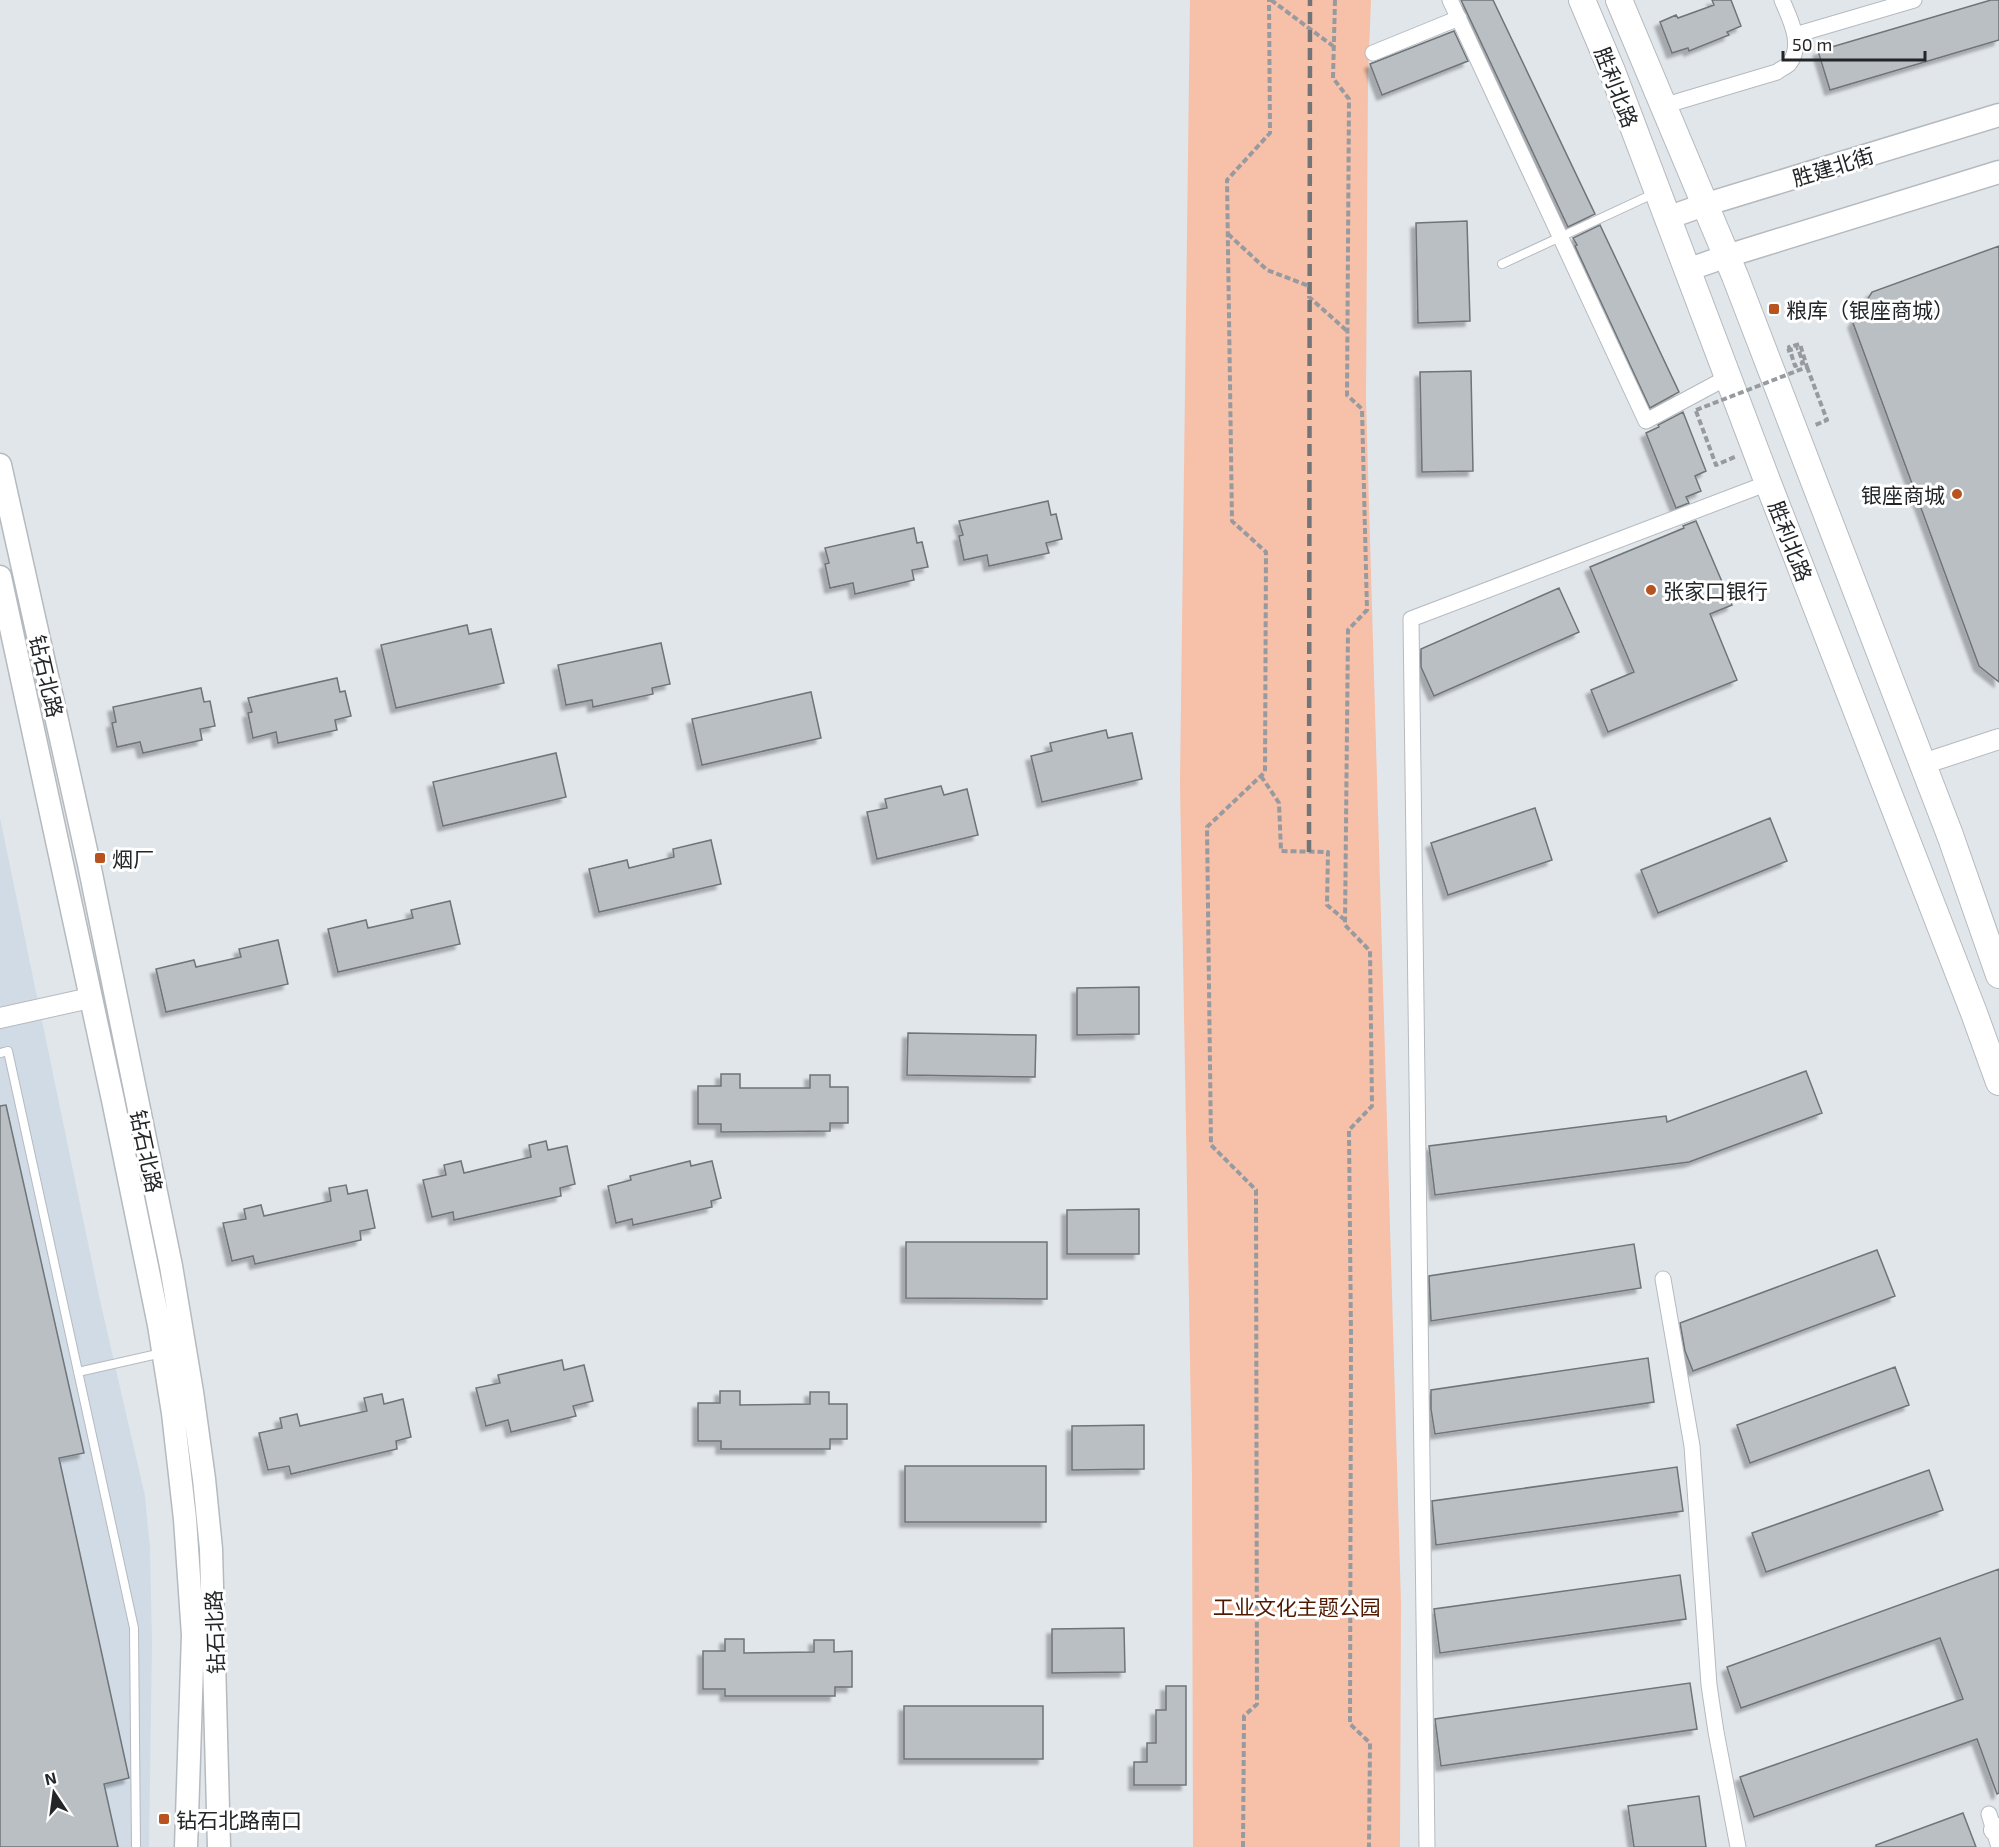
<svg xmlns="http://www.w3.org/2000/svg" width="1999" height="1847" viewBox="0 0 1999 1847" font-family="'Exo 2','Noto Sans SC',sans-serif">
<defs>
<filter id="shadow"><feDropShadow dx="-5" dy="5" stdDeviation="1.5" flood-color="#0004"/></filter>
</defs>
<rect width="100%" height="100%" fill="#e1e6eb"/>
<path fill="#d0dbe6" d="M0,818L99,1296L145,1496L150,1548L152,1643L149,1847H0Z"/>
<path fill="#f6c0a9" d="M1190,0H1371L1368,77L1366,401L1401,1604L1400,1847H1193L1192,1475L1180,783Z"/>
<path fill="#babfc4" stroke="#6f7478" stroke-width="1.5" filter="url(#shadow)" d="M1461,0H1493L1595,214L1568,227Z
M1712,0H1731L1741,26L1727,32L1729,35L1689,51L1688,48L1672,53L1660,22L1676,15L1678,18L1714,5Z
M1991,0H1999V40L1830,90L1818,51Z
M1454,31L1468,61L1382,95L1370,64Z
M1467,221L1470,321L1418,323L1416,223Z
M1600,225L1679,392L1650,408L1575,246L1577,245L1573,238Z
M1999,246V682L1979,666L1853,323L1872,292Z
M1471,371L1473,471L1422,472L1420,372Z
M1683,412L1706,471L1695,476L1701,491L1686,497L1689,503L1676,508L1646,433L1659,427L1658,425Z
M1048,501L1051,515L1056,514L1062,539L1046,543L1049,553L989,566L987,555L964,560L959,536L963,535L959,521Z
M1696,521L1732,605L1710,614L1737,680L1608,732L1591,690L1634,672L1590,567L1684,528L1683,526Z
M914,528L917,543L922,542L928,567L912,570L914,580L855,594L853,583L830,588L825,564L829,563L825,548Z
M1559,588L1579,632L1434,696L1421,667V649Z
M467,625L469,634L491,629L504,683L396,708L381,645Z
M661,643L670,684L652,688L653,694L593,707L592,700L566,705L558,665Z
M337,678L340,692L345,691L351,716L335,720L337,730L278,743L276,732L253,738L248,713L252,712L248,698Z
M201,688L204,702L210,701L215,726L200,729L202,740L143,753L140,742L117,747L112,723L116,722L113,707Z
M811,692L821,738L702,765L692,719Z
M1106,730L1108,738L1132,733L1142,779L1042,802L1031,756L1052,751L1050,743Z
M556,753L566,797L443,826L433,782Z
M941,786L944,795L967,789L978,835L877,859L867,812L887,808L885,799Z
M1535,808L1552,860L1448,895L1431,843Z
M1770,818L1787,861L1658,913L1641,870Z
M711,840L721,884L599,912L589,869L627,860L629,868L674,857L673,849Z
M450,901L460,944L338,972L328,929L366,920L368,928L413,918L411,910Z
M278,940L288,984L166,1012L156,969L194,960L196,967L241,957L239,949Z
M1139,987V1034L1077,1035V988Z
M908,1033L1036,1035L1035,1077L907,1075Z
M1806,1071L1822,1113L1689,1162L1435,1195L1429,1146L1666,1116L1667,1122Z
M721,1074H740V1088H810V1075H830V1087H848V1123H830V1131L721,1132V1124H698V1086H721Z
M6,1105L84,1453L59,1458L129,1778L104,1784L118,1847H0V1106Z
M546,1141L548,1150L567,1146L575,1184L560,1188L561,1196L454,1220L453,1212L432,1217L423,1180L446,1175L444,1165L461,1161L464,1173L531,1157L529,1145Z
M690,1161L691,1166L712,1161L721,1198L711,1201L712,1207L633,1225L632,1219L616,1223L608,1186L631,1180L630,1176Z
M346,1185L348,1194L367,1190L375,1228L360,1231L361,1240L255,1264L253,1256L232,1261L223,1223L246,1219L244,1209L261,1205L264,1216L331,1201L329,1188Z
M1139,1209V1254H1067V1210Z
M906,1242H1047V1299L906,1298Z
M1634,1244L1641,1288L1431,1321L1429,1276Z
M1877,1250L1895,1296L1693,1371L1685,1351L1680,1323Z
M1648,1358L1654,1402L1435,1434L1431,1409V1390Z
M562,1360L564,1370L584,1365L593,1401L573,1406L576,1416L511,1432L508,1420L486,1426L476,1388L500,1383L498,1375Z
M1895,1367L1909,1405L1750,1463L1737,1425Z
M720,1391H740V1405L810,1404V1392H829V1404H847V1439H830V1449H721V1441H698V1403H720Z
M382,1394L384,1404L403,1399L411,1437L396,1441L397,1449L291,1474L289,1466L268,1470L259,1433L282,1428L280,1418L297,1414L300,1426L367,1411L364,1398Z
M1144,1425V1469L1072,1470V1426Z
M905,1466H1046V1522H905Z
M1677,1467L1683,1511L1436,1545L1432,1501Z
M1929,1470L1943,1510L1766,1572L1752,1533Z
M1999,1569V1793L1997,1794L1977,1739L1754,1817L1740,1777L1963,1699L1940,1638L1741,1708L1727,1667Z
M1680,1575L1686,1619L1440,1653L1434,1609Z
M1124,1628L1125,1672L1052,1673V1629Z
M725,1639H744V1653L814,1652V1640H834V1652L852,1651V1687H835V1696H725V1689H703V1651H725Z
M1690,1683L1697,1729L1441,1766L1435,1719Z
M1166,1686H1186V1785H1134V1762H1147V1743H1156V1710H1166Z
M904,1706H1043V1759H904Z
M1699,1796L1706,1847H1634L1628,1806Z
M1963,1813L1976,1847H1876V1845Z"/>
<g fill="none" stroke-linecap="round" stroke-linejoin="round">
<defs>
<path id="service" d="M1502,264L1653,194
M0,1053L8,1051L134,1628L136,1847
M78,1372L162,1353"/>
<path id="minor" d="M1450,0L1646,421L1728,377
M1795,35L1914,0
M1373,53L1459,18
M1663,106L1777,72C1780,69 1786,67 1789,64C1804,45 1790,19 1782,0
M1663,1279L1692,1446L1709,1685L1716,1732L1738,1847
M1989,1814L1999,1847
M1427,1847L1411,619L1768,483"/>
<path id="tertiary" d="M1923,764L1999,739
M0,1018L90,998
M1994,1830L1999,1828"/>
<path id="secondary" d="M1667,218L1704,205L1999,115
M1687,270L1727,256L1999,172
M0,465L89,864L171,1266L192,1392L204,1479L211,1549L219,1847
M0,577L113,1100L159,1325L173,1413L185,1519L193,1635L186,1847"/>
<path id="trunk" d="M1582,0L1612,71L1768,483L1974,1013L1999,1082
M1619,0L1735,276L1950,835L1999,975"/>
</defs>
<use href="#service" stroke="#b5babf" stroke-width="10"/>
<use href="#minor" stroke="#b5babf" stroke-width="17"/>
<use href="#tertiary" stroke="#b5babf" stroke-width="22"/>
<use href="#secondary" stroke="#b5babf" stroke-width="25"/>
<use href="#trunk" stroke="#b5babf" stroke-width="28"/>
<path stroke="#979b9f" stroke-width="4" stroke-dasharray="6 3" stroke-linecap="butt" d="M1271,0L1333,46
M1335,0L1333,78L1349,99L1347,395L1362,409L1367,610L1348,630L1345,925L1370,951L1372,1106L1349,1130L1351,1337L1350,1724L1370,1743L1369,1847
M1228,234L1267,270L1309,286V297L1347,331
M1787,351L1798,348
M1807,367L1827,420L1813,426
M1696,411L1716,465L1737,456
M1261,776L1279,803L1281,851L1328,852L1327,905L1345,920
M1243,1847L1244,1716L1257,1704L1256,1190L1211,1145L1207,827L1265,772L1266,552L1232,521L1227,180L1270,133L1269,0"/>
<use href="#service" stroke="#fff" stroke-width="8"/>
<use href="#minor" stroke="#fff" stroke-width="15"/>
<use href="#tertiary" stroke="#fff" stroke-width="20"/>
<use href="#secondary" stroke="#fff" stroke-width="22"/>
<use href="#trunk" stroke="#fff" stroke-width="26"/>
<path stroke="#727578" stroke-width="4.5" stroke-dasharray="12 6" stroke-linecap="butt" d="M1309,852L1310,0"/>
<path stroke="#979b9f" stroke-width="4" stroke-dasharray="6 3" stroke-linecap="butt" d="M1696,410L1807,367L1800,344L1789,347L1795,366L1803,363L1798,348"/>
</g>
<g fill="#b85320" stroke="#fff" stroke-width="2">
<rect x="1768" y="303" width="12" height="12" rx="3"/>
<circle cx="1957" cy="494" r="6"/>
<circle cx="1651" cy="590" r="6"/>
<rect x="94" y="852" width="12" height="12" rx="3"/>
<rect x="158" y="1813" width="12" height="12" rx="3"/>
</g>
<g text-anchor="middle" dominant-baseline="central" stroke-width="6" stroke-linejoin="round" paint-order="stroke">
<g font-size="21" fill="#232527" stroke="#fff">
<text transform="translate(1617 87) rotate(69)">胜利北路</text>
<text transform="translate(1833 166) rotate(-17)">胜建北街</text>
<text transform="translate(1791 541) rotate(69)">胜利北路</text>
<text transform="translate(47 676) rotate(77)">钻石北路</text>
<text transform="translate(147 1151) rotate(78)">钻石北路</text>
<text transform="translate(214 1632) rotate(-92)">钻石北路</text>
</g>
<g font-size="21" fill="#232527" stroke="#fff" text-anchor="start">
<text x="1786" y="309">粮库（银座商城）</text>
<text x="1945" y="494" text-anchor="end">银座商城</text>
<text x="1663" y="590">张家口银行</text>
<text x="112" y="858">烟厂</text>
<text x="176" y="1819">钻石北路南口</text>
</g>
<g font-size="21" fill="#501a00" stroke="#fff">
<text x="1297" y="1606">工业文化主题公园</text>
</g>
</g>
<g transform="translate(54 1793) rotate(347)" stroke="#ffffff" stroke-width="4.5" paint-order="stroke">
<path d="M0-4.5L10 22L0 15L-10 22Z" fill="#232527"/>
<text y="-9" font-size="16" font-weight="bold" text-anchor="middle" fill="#232527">N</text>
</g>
<path d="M1783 51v9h142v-9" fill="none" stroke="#232527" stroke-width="3"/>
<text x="1792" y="51" font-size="18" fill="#232527" stroke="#ffffff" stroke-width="4.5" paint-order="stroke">50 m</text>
</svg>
